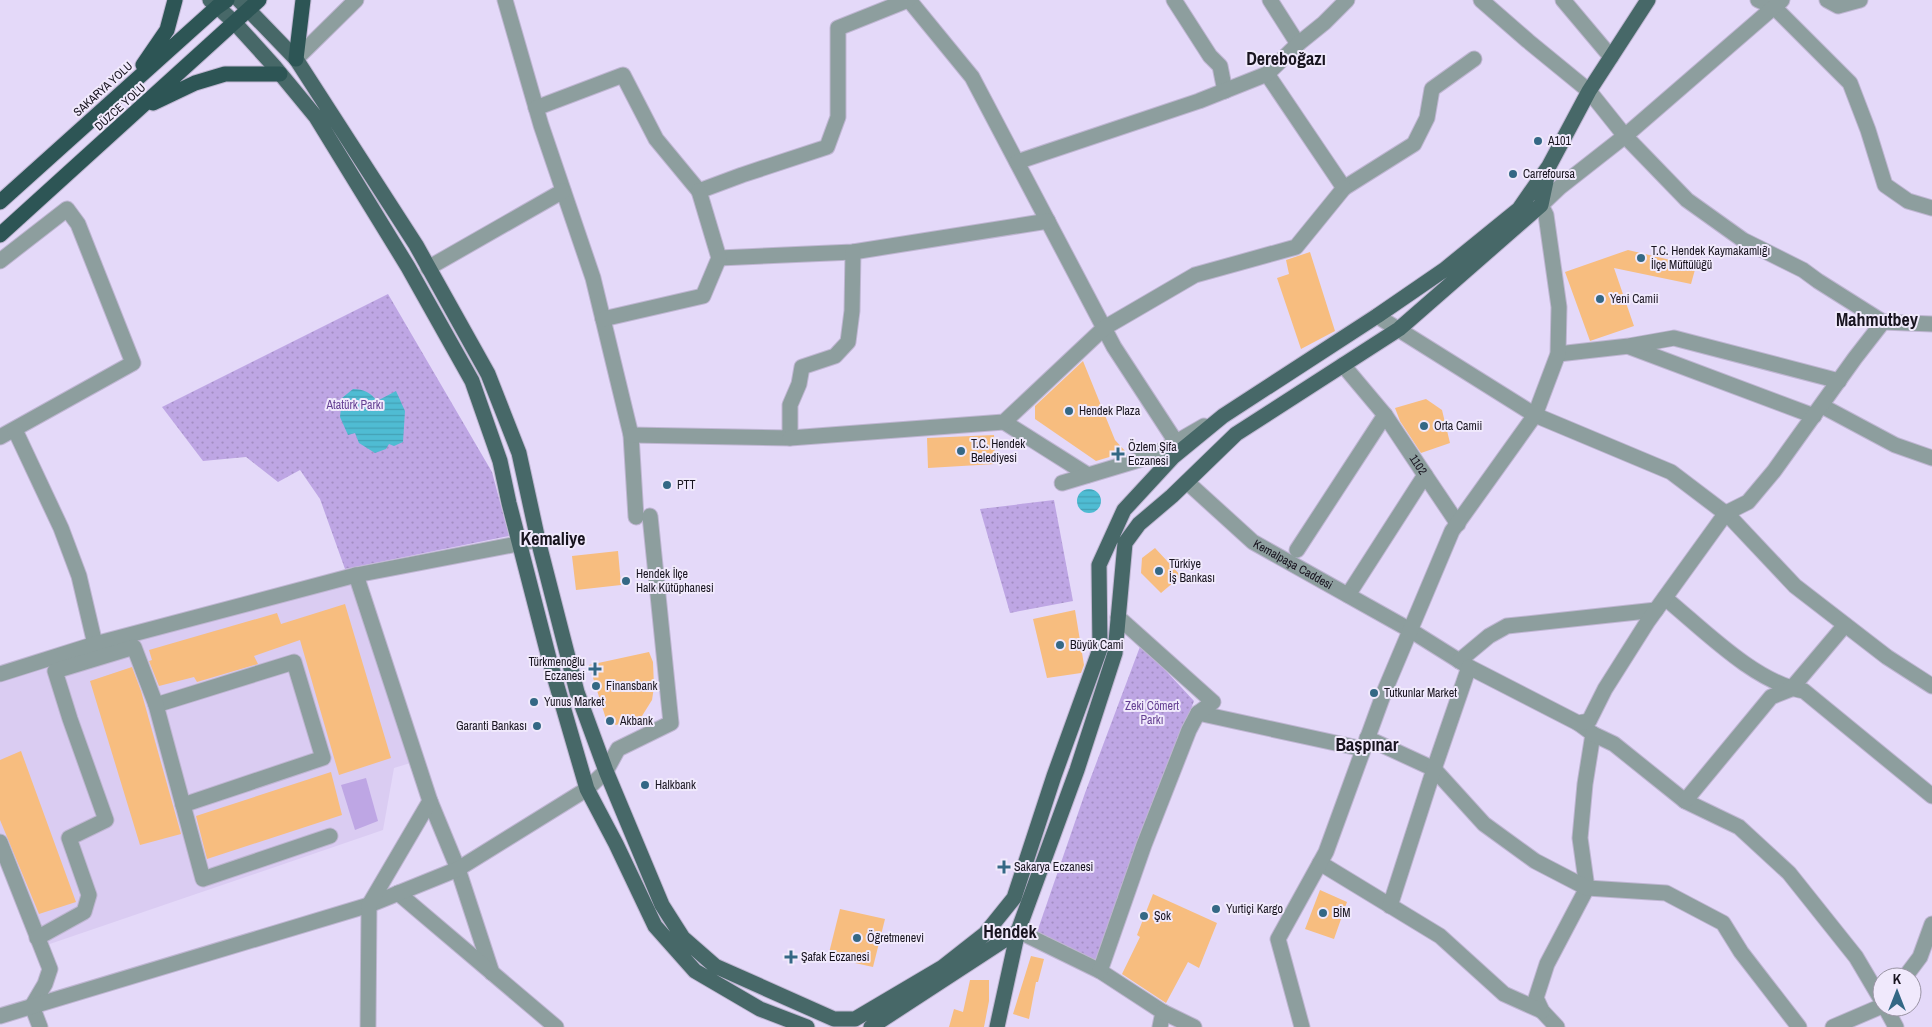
<svg xmlns="http://www.w3.org/2000/svg" width="1932" height="1027" viewBox="0 0 1932 1027" font-family="'Archivo Narrow',sans-serif">
<defs>
<pattern id="park-dots" width="8" height="8" patternUnits="userSpaceOnUse" patternTransform="scale(1.25)"><rect width="8" height="8" fill="#bea6e4"/><path d="M2 2h.1M6 6h.1" fill="none" stroke="#a38ec3" stroke-width="1.8" stroke-linecap="round"/></pattern>
<pattern id="water-rules" width="6" height="5" patternUnits="userSpaceOnUse" patternTransform="scale(1.25)"><rect width="6" height="5" fill="#4fbcd3"/><path d="M0 2.5h6" fill="none" stroke="#44a1b5"/></pattern>
</defs>
<rect width="100%" height="100%" fill="#e4d9f9"/>
<path fill="#daccf2" d="M356,575L417,761L394,768L383,830L41,947L0,842V674Z"/>
<path fill="#bea6e4" d="M366,778L378,821L355,830L341,785Z"/>
<path fill="url(#park-dots)" d="M388,294L492,472L509,536L345,569L320,499L300,470L278,482L246,457L203,461L162,407Z
M1054,500L1073,601L1010,613L980,509Z
M1141,644L1194,701L1093,966L1036,935L1085,793Z"/>
<path fill="url(#water-rules)" d="M353,389C364,389 371,393 377,401L396,391L405,411L403,442L394,446L389,444L386,449L375,453L359,443L355,433L348,435L340,417L342,398Z
M1077 501a12 12 0 1 1 24 0a12 12 0 1 1-24 0Z"/>
<path fill="#f7bd7f" d="M1628,250L1696,266L1691,284L1614,268L1634,326L1590,341L1565,272Z
M1310,252L1335,331L1301,349L1277,278L1289,274L1286,260Z
M1083,361L1115,440L1126,452L1096,461L1035,419V406Z
M1426,399L1442,410L1450,443L1421,453L1400,421L1395,408Z
M994,435L995,464L928,468L927,438Z
M1155,548L1181,576L1161,593L1141,573L1142,558Z
M618,551L621,585L576,590L572,556Z
M345,604L391,758L339,775L300,640L254,656L258,664L197,682L194,677L159,686L149,661L152,660L149,650L277,613L281,624Z
M1075,610L1084,665L1081,673L1047,678L1033,619Z
M649,652L653,662L654,687L652,700L642,716L616,725L606,719L589,665Z
M132,667L141,691L181,834L140,845L90,681Z
M21,751L76,902L39,914L0,820V760Z
M331,772L342,815L207,859L196,816Z
M1320,890L1347,902L1334,939L1305,929Z
M1153,894L1217,923L1199,968L1188,962L1166,1003L1122,974L1140,937L1137,935Z
M840,909L885,919L873,967L828,957Z
M1031,956L1044,959L1038,982H1036L1029,1019L1013,1014Z
M970,980H989V1001L984,1027H949L954,1009L963,1012Z"/>
<g fill="none" stroke-linecap="round" stroke-linejoin="round">
<defs>
<g id="minor">
<path d="M505,0L541,125L593,278L631,435L636,517"/>
<path d="M909,0L972,77L1114,347L1176,442"/>
<path d="M1174,0L1210,56L1220,66L1225,91"/>
<path d="M1270,0L1298,44"/>
<path d="M1481,0L1528,41L1589,91L1625,136L1687,200L1743,240L1803,270L1818,281L1883,322"/>
<path d="M1563,0L1611,57"/>
<path d="M1758,0L1774,7L1850,83L1868,130L1885,185L1908,201L1932,208"/>
<path d="M1827,0L1838,6L1860,0"/>
<path d="M296,59L356,0"/>
<path d="M1267,74L1344,188L1414,144L1427,118L1432,89L1474,59"/>
<path d="M536,108L623,75L656,139L699,191L742,175L827,147L838,117V28L908,0"/>
<path d="M1017,162L1199,101L1267,74L1298,44L1324,23L1347,0"/>
<path d="M719,258L853,252L1048,221"/>
<path d="M0,261L67,209L78,224L133,363L0,437"/>
<path d="M428,268L563,191"/>
<path d="M1377,316L1535,415L1671,472L1729,516L1795,586L1887,657L1932,686"/>
<path d="M603,319L703,296L719,258L699,191"/>
<path d="M1630,347L1814,416"/>
<path d="M1558,354L1629,346L1674,338L1839,381"/>
<path id="s1" d="M1343,365L1385,415L1425,475L1348,595"/>
<path d="M1822,406L1895,445L1932,458"/>
<path d="M1004,422L1088,475"/>
<path d="M15,430L61,528L79,576L95,644"/>
<path d="M631,435L790,438V405L799,384L802,367L835,356L848,342L852,311L853,252"/>
<path d="M790,438L1004,422L1104,328L1195,275L1296,247L1344,188"/>
<path d="M1425,475L1458,524"/>
<path id="s2" d="M1187,482L1253,542L1410,630L1469,667L1578,723L1593,734L1585,784L1580,838L1587,888L1547,964L1536,998L1542,1011L1557,1027"/>
<path d="M1062,483L1152,456L1204,426"/>
<path d="M1297,550L1385,415"/>
<path d="M356,575L430,801L458,869L492,973"/>
<path d="M1665,598C1703,629 1755,683 1804,691L1932,796"/>
<path d="M1459,661L1489,636L1507,626L1656,610"/>
<path d="M0,674L95,644L356,575L538,540"/>
<path d="M156,705L294,662L323,758L183,805"/>
<path d="M1198,713L1363,749"/>
<path d="M1578,723L1589,721L1605,689L1648,621L1726,513L1748,502L1774,471L1855,358L1883,322L1932,324"/>
<path d="M1593,734L1614,744L1685,801L1739,827L1789,873L1856,957L1882,1001"/>
<path d="M1367,738L1434,769L1484,824L1535,861L1587,888L1666,893L1723,923L1741,952L1799,1027"/>
<path d="M1685,801L1771,697L1791,689L1845,625"/>
<path d="M0,842L50,969L45,984L32,1006L40,1027"/>
<path d="M1320,863L1440,936L1504,994L1542,1011"/>
<path d="M398,893L556,1027"/>
<path d="M1390,906L1434,769L1469,667"/>
<path d="M1018,931L1100,971L1163,1012L1160,1027"/>
<path d="M37,938L84,912L89,895L69,838L106,820L70,719L55,671L134,647L156,705L203,879L330,836"/>
<path d="M1100,971L1144,845L1189,730L1198,713L1213,702L1118,617"/>
<path d="M1905,977L1920,957L1932,924"/>
<path d="M1885,1007L1896,1027"/>
<path d="M1163,1012L1194,1027"/>
<path d="M0,1016L369,905L458,869L587,789L606,771L618,749L671,723L650,516"/>
<path d="M368,1027L369,905L430,801"/>
<path d="M1302,1027L1278,939L1326,852L1385,690L1452,531L1535,415L1558,354L1559,307L1546,215L1541,205L1560,187L1625,136L1782,0"/>
<path d="M1833,1027L1882,1006"/>
</g>
<path id="major" d="M210,0L234,22L274,66L316,117L408,267L472,381L500,461L509,503L550,662L587,789L616,844L655,926L695,971L760,1009L807,1027
M239,0L296,59L416,245L488,374L519,453L538,540L577,692L606,771L662,905L683,938L715,966L834,1019H855L943,967L985,934L1014,898L1054,776L1100,649L1099,565L1124,510L1173,457L1223,416L1377,316L1444,270L1519,209L1549,166L1589,91L1648,0
M871,1027L1018,931
M997,1027L1018,931L1077,770L1115,653L1125,543L1139,524L1172,496L1236,434L1399,329L1541,205L1548,172"/>
<path id="highway" d="M296,59L303,0
M143,65L167,30L175,0
M153,103L195,83L225,74H280
M0,202L217,7L227,0
M0,235L259,0"/>
</defs>
<use href="#minor" stroke="#bfb6d2" stroke-width="17"/>
<use href="#major" stroke="#bfb6d2" stroke-width="17"/>
<use href="#highway" stroke="#bfb6d2" stroke-width="17"/>
<use href="#minor" stroke="#8d9e9e" stroke-width="15"/>
<use href="#major" stroke="#476868" stroke-width="15"/>
<use href="#highway" stroke="#2d5555" stroke-width="15"/>
</g>
<g fill="#346885" stroke="#f0e9fc" stroke-width="2">
<circle cx="1538" cy="141" r="5"/>
<circle cx="1513" cy="174" r="5"/>
<circle cx="1641" cy="258" r="5"/>
<circle cx="1600" cy="299" r="5"/>
<circle cx="1069" cy="411" r="5"/>
<circle cx="1424" cy="426" r="5"/>
<circle cx="961" cy="451" r="5"/>
<path d="M1115.5 446.5h5v5h5v5h-5v5h-5v-5h-5v-5h5z"/>
<circle cx="667" cy="485" r="5"/>
<circle cx="1159" cy="571" r="5"/>
<circle cx="626" cy="581" r="5"/>
<circle cx="1060" cy="645" r="5"/>
<path d="M592.5 661.5h5v5h5v5h-5v5h-5v-5h-5v-5h5z"/>
<circle cx="596" cy="686" r="5"/>
<circle cx="1374" cy="693" r="5"/>
<circle cx="534" cy="702" r="5"/>
<circle cx="610" cy="721" r="5"/>
<circle cx="537" cy="726" r="5"/>
<circle cx="645" cy="785" r="5"/>
<path d="M1001.5 859.5h5v5h5v5h-5v5h-5v-5h-5v-5h5z"/>
<circle cx="1216" cy="909" r="5"/>
<circle cx="1323" cy="913" r="5"/>
<circle cx="1144" cy="916" r="5"/>
<circle cx="857" cy="938" r="5"/>
<path d="M788.5 949.5h5v5h5v5h-5v5h-5v-5h-5v-5h5z"/>
</g>
<g text-anchor="middle" dominant-baseline="central" stroke-width="4" stroke-linejoin="round" paint-order="stroke">
<g font-size="12" fill="#18141f" stroke="#f0e9fc">
<text transform="translate(103 89) rotate(-42)">SAKARYA YOLU</text>
<text transform="translate(120 107) rotate(-42)">DÜZCE YOLU</text>
<text stroke="none"><textPath href="#s1" startOffset="125">1102</textPath></text>
<text stroke="none"><textPath href="#s2" startOffset="135">Kemalpaşa Caddesi</textPath></text>
</g>
<g font-size="12" fill="#18141f" stroke="#f0e9fc" text-anchor="start">
<text x="1548" y="141">A101</text>
<text x="1523" y="174">Carrefoursa</text>
<text x="1651" y="251">T.C. Hendek Kaymakamlığı<tspan x="1651" dy="14">İlçe Müftülüğü</tspan></text>
<text x="1610" y="299">Yeni Camii</text>
<text x="1079" y="411">Hendek Plaza</text>
<text x="1434" y="426">Orta Camii</text>
<text x="971" y="444">T.C. Hendek<tspan x="971" dy="14">Belediyesi</tspan></text>
<text x="1128" y="447">Özlem Şifa<tspan x="1128" dy="14">Eczanesi</tspan></text>
<text x="677" y="485">PTT</text>
<text x="1169" y="564">Türkiye<tspan x="1169" dy="14">İş Bankası</tspan></text>
<text x="636" y="574">Hendek İlçe<tspan x="636" dy="14">Halk Kütüphanesi</tspan></text>
<text x="1070" y="645">Büyük Cami</text>
<text x="585" y="662" text-anchor="end">Türkmenoğlu<tspan x="585" dy="14">Eczanesi</tspan></text>
<text x="606" y="686">Finansbank</text>
<text x="1384" y="693">Tutkunlar Market</text>
<text x="544" y="702">Yunus Market</text>
<text x="620" y="721">Akbank</text>
<text x="527" y="726" text-anchor="end">Garanti Bankası</text>
<text x="655" y="785">Halkbank</text>
<text x="1014" y="867">Sakarya Eczanesi</text>
<text x="1226" y="909">Yurtiçi Kargo</text>
<text x="1333" y="913">BİM</text>
<text x="1154" y="916">Şok</text>
<text x="867" y="938">Öğretmenevi</text>
<text x="801" y="957">Şafak Eczanesi</text>
</g>
<g font-size="12" fill="#643f92" stroke="#f0e9fc">
<text x="355" y="405">Atatürk Parkı</text>
<text x="1152" y="706">Zeki Cömert<tspan x="1152" dy="14">Parkı</tspan></text>
</g>
<g font-size="18" font-weight="bold" fill="#18141f" stroke="#f0e9fc">
<text x="1286" y="58">Dereboğazı</text>
<text x="1877" y="319">Mahmutbey</text>
<text x="553" y="538">Kemaliye</text>
<text x="1367" y="744">Başpınar</text>
<text x="1010" y="931">Hendek</text>
</g>
</g>
<g transform="translate(1897 992)"><circle r="24" fill="#f0e9fc" stroke="#9a94a4"/>
<path d="M0-4L9 19L0 12L-9 19Z" fill="#346885"/>
<text y="-8" font-size="14" font-weight="bold" text-anchor="middle" fill="#18141f">K</text>
</g>
</svg>
